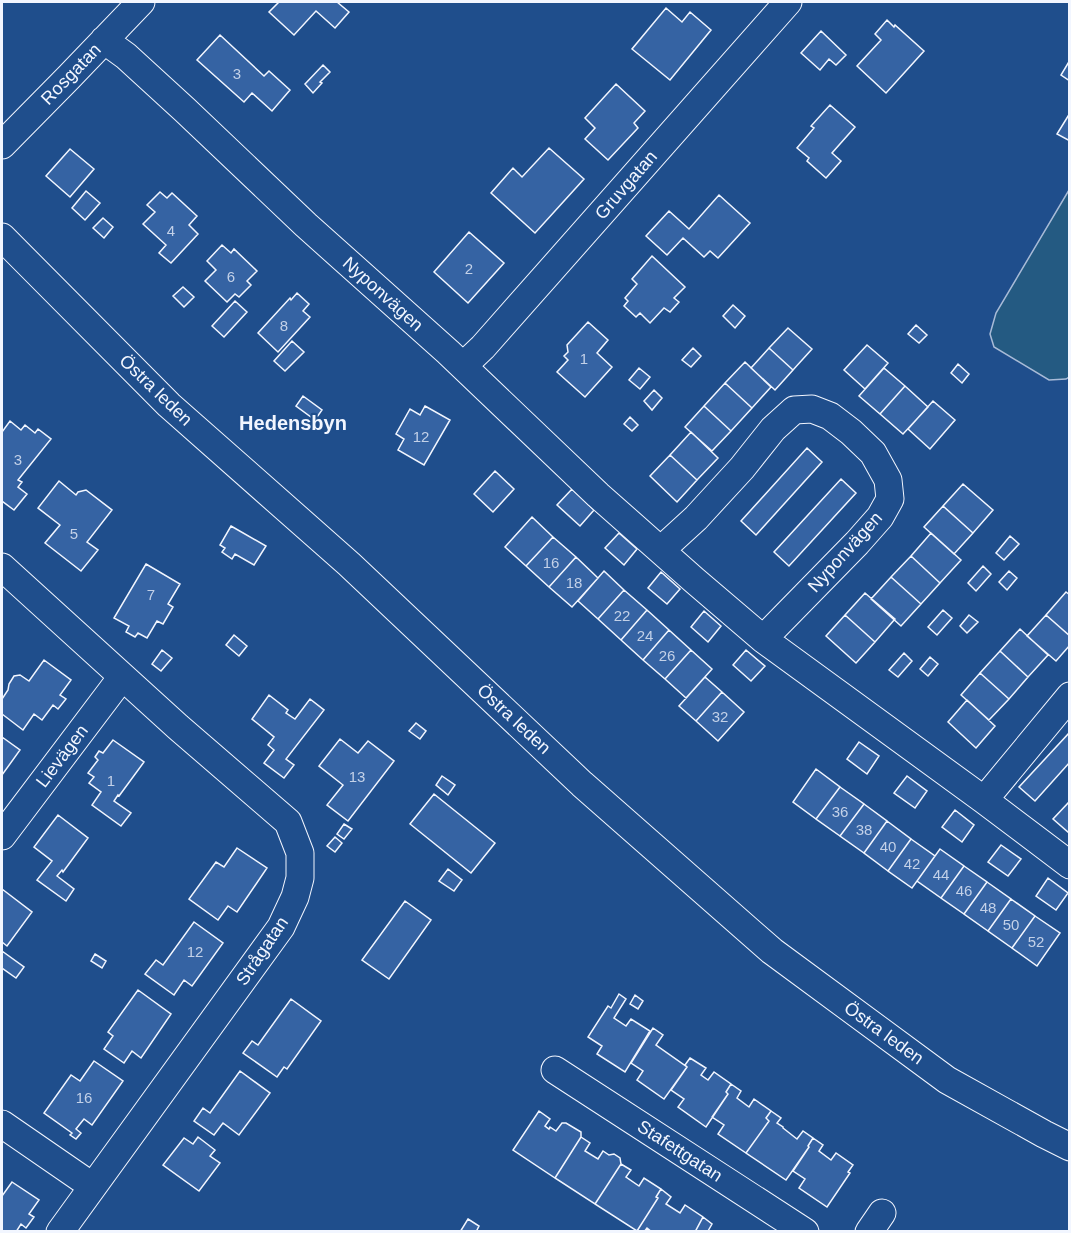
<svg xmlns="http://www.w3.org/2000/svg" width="1071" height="1233" viewBox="0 0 1071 1233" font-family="Helvetica,sans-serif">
<rect width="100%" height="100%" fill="#1f4e8c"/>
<path fill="#245a82" stroke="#a8bbd7" stroke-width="1.5" d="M1069,190V377L1066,379L1049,380L994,347L990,334L996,313Z"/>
<path fill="#3563a3" stroke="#f2f6ff" stroke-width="1.5" d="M279,2H337L349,12L335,28L316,11L294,35L269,12Z
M666,8L682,22L690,12L711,30L670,80L632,49Z
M887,20L894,27L895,25L924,51L886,93L857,66L881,40L875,34Z
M821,31L846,55L836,65L829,59L820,70L801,53Z
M220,35L264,76L269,71L290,90L272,111L252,93L244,102L197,60Z
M1070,60V81L1061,75Z
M323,65L330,72L320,82L322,83L313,93L305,84Z
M616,84L645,111L634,123L638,128L608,160L585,139L595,128L585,118Z
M830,105L855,127L832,153L841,161L826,178L807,161L809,158L797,148L814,128L811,126Z
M1070,113V141L1057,134Z
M549,148L584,179L535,233L491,193L513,168L522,177Z
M70,149L94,169L70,197L46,176Z
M86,191L100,203L85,220L72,208Z
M160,192L167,198L172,193L197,216L189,225L198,234L171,263L159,253L166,245L143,224L155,212L147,205Z
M719,195L750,223L718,258L710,251L704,257L683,238L667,255L646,236L669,211L689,229Z
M103,218L113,227L104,238L93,228Z
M469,232L504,263L468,303L434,272Z
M222,245L231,253L234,249L257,271L247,281L251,285L239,297L235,294L227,302L205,281L216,270L207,261Z
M652,256L685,287L674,298L679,302L670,312L664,308L650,323L640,313L636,317L624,306L628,301L625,298L637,284L632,279Z
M183,287L194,297L184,307L173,296Z
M297,293L309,304L303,311L310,317L278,352L258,333L290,298L291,300Z
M235,301L247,312L224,337L212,326Z
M733,305L745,316L735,328L723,316Z
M588,322L608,340L597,353L612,367L585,397L557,372L568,360L564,356L568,352L567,345Z
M916,325L927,335L919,343L908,334Z
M788,328L812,349L793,370L769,348Z
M292,341L304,352L285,371L274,361Z
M867,345L888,363L865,389L844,370Z
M693,348L701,356L691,367L682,360Z
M769,348L793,370L775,390L751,368Z
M745,362L771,387L752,408L725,383Z
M958,364L969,374L962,383L951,373Z
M639,368L650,377L640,389L629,380Z
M884,368L905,386L880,414L859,396Z
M725,383L752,408L731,431L704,406Z
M905,386L928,407L903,434L880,414Z
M654,390L662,398L652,410L644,401Z
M303,396L322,410L315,420L296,406Z
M933,401L955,420L930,449L908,429Z
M425,406L450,420L424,465L398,450L404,439L396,434L410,409L420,415Z
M704,406L731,431L712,451L685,427Z
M630,417L638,425L632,431L624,424Z
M10,421L21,430L25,425L35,433L38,429L51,439L18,480L22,482L18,487L27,494L14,510L2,501V432Z
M691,432L718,458L697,480L670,455Z
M807,448L822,462L756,535L741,521Z
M670,455L697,480L677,502L650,476Z
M495,471L514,489L493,512L474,494Z
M841,479L856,493L789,566L774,552Z
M59,481L76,495L78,492L86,490L112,510L87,542L98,550L81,571L45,543L60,525L38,508Z
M963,484L993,510L973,533L943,506Z
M572,489L594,510L580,526L557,505Z
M943,506L973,533L954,554L924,527Z
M532,517L553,537L526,566L505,547Z
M231,526L266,546L254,565L235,554L232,559L222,552L225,548L220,545Z
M619,533L637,549L624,565L605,548Z
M931,533L961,560L940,583L911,556Z
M1010,536L1019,544L1004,560L996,553Z
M553,537L576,557L549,587L526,566Z
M911,556L940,583L921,604L891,577Z
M576,557L598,578L572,607L549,587Z
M146,564L180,584L168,604L173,607L163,624L157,621L147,638L138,633L135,637L126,632L129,626L114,618Z
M983,566L991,574L976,591L968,583Z
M604,571L624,590L598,619L578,601Z
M1009,571L1017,578L1007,590L999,582Z
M661,572L680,589L667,604L648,588Z
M891,577L921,604L901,626L871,599Z
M624,590L647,610L621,640L598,619Z
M1066,592L1070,595V636L1046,615Z
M865,593L895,619L875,642L845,615Z
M647,610L669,630L643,660L621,640Z
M943,610L952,618L937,635L928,627Z
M704,611L721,626L708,642L691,627Z
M845,615L875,642L856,663L826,636Z
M969,615L978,622L967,633L960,626Z
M1046,615L1070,636V645L1056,661L1027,636Z
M1020,629L1048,655L1028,677L1000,651Z
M669,630L691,650L665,679L643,660Z
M234,635L247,646L239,656L226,645Z
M162,650L172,658L161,671L152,664Z
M691,650L712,669L686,698L665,679Z
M746,650L765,666L751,681L733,665Z
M1000,651L1028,677L1009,699L980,673Z
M904,653L912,661L898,677L889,670Z
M930,657L938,664L928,676L920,669Z
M44,660L71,680L60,695L66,699L58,709L53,705L42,720L34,714L23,730L2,714V699L8,690L9,684L14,676L20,675L29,681Z
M980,673L1009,699L989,720L961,695Z
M705,677L722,692L696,721L679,706Z
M722,692L744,712L718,741L696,721Z
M269,695L288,710L286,713L295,719L310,699L324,710L286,759L294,765L284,778L264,763L274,750L268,745L274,737L252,719Z
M967,700L995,726L976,748L948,722Z
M416,723L426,731L420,739L409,731Z
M1070,732V762L1035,801L1019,787Z
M2,737L20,750L2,775Z
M340,739L358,753L368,741L394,761L348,821L327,805L343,785L319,766Z
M113,740L144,762L119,796L118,795L114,801L131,813L121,826L92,805L101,792L89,783L94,777L88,773L98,760L95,757L99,751L103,753Z
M859,742L879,756L867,774L847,759Z
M816,769L840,787L816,819L793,802Z
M442,776L455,785L448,795L436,785Z
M907,776L927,791L915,808L894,793Z
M840,787L864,804L840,836L816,819Z
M434,794L495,843L471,873L410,824Z
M1070,801V831L1068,832L1053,819Z
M864,804L887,821L864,853L840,836Z
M955,810L974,825L962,842L942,827Z
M58,815L88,838L63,872L62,870L57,876L74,889L66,901L37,880L52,861L34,847Z
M887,821L911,839L888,871L864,853Z
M344,824L352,829L344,839L337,834Z
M335,837L342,843L335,852L327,846Z
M911,839L935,856L912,888L888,871Z
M1001,845L1021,859L1008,876L988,862Z
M237,848L267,868L237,912L228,906L218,920L189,899L216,862L224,867Z
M940,849L964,866L941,898L917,881Z
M964,866L987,882L964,914L941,898Z
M448,869L462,880L454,891L439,881Z
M1048,878L1068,893L1056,910L1036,896Z
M987,882L1011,899L988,931L964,914Z
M2,889L32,912L7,946L2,942Z
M1011,899L1035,916L1012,948L988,931Z
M405,901L431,920L389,979L362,960Z
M1035,916L1060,933L1037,966L1012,948Z
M194,922L223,943L192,986L184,980L174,995L145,974L156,960L163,965Z
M2,951L24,967L16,978L2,968Z
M95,954L106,961L102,968L91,961Z
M138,990L171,1014L141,1058L132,1051L124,1063L104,1049L113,1036L108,1032Z
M619,994L626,999L614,1018L626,1026L631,1019L650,1031L625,1072L597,1054L602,1046L588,1037L608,1006L611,1008Z
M635,995L643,1001L638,1009L630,1004Z
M291,999L321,1021L287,1069L284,1067L277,1077L243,1053L252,1041L258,1045Z
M653,1028L663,1035L656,1045L687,1067L664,1099L637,1080L643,1071L631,1063Z
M690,1058L706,1068L701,1075L708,1080L714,1072L731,1084L726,1092L728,1094L706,1127L678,1107L684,1099L671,1090L687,1067L685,1065Z
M94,1061L123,1081L92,1125L84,1119L76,1129L81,1133L76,1139L70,1135L72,1133L44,1113L71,1075L80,1081Z
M240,1071L270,1093L239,1135L223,1123L214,1135L194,1121L203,1108L210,1113Z
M731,1084L741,1091L737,1098L749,1107L754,1099L771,1111L766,1118L769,1121L746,1153L718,1134L724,1125L712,1117L728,1094L726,1092Z
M539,1111L550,1119L545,1126L549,1129L550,1127L556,1131L562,1123H566L581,1132V1137L555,1178L513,1150Z
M771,1111L781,1118L777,1123L783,1127V1128L797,1139L803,1131L813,1138L808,1146L809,1147L786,1180L746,1153L769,1121L766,1118Z
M198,1137L215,1150L210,1156L220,1163L199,1191L163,1165L184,1138L193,1144Z
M581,1137L590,1143L585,1151L598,1159L603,1151L609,1155L614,1154L620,1158L621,1164L595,1204L555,1178Z
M813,1138L823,1145L819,1151L831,1160L836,1153L853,1165L848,1172L850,1173L827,1207L799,1188L805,1179L793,1171L809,1147L808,1146Z
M621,1164L631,1170L626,1177L639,1186L644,1178L661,1189L656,1197L658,1198L637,1231L595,1204Z
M12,1182L39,1200L29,1214L34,1217L26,1228L21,1224L16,1232H2V1196Z
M661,1189L671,1197L666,1204L680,1213L685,1205L703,1217L695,1232H652L647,1228L644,1232L637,1231L658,1198L656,1197Z
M703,1217L712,1224L708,1231L709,1232H695Z
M468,1219L479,1226L476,1232H460Z"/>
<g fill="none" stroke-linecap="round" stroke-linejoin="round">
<defs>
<path id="minor" d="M104,40L126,56L185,110L306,225L448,352L598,495L694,580L763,639L984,800L1070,865
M2,145L69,77L141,2
M2,237L169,405L349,564L582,784L772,951L947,1080L1044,1134L1070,1147
M463,366L483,347L788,2
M661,550L696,518L742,468L773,429L794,410L812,409L830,416L851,432L873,453L888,480L890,499L880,517L857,543L763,639
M2,567L178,727L288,822L300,853V878L295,897L281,927L60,1232
M984,800L1070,696
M2,836L122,677
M555,1070L805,1232
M2,1124L92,1186
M869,1232L882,1213"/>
</defs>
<use href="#minor" stroke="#f2f6ff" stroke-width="29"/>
<use href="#minor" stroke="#1f4e8c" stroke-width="27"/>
</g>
<g text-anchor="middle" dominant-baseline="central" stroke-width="4.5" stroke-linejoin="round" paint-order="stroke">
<g font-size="15" fill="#c3d1e8">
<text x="237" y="73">3</text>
<text x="171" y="230">4</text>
<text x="469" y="268">2</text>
<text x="231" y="276">6</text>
<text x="284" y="325">8</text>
<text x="584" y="358">1</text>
<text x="421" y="436">12</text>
<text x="18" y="459">3</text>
<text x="74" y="533">5</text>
<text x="551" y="562">16</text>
<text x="574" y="582">18</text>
<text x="151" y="594">7</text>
<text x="622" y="615">22</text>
<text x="645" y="635">24</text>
<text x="667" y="655">26</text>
<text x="720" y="716">32</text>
<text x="357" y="776">13</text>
<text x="111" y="780">1</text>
<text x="840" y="811">36</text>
<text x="864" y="829">38</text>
<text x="888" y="846">40</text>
<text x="912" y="863">42</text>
<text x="941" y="874">44</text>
<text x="964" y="890">46</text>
<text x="988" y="907">48</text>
<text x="1011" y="924">50</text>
<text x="1036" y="941">52</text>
<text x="195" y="951">12</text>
<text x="84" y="1097">16</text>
</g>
<g font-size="18" fill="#f2f6ff" stroke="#1f4e8c">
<text transform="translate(71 74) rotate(-46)">Rosgatan</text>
<text transform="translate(626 185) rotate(-49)">Gruvgatan</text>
<text transform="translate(383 294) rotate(42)">Nyponvägen</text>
<text transform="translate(156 390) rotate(44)">Östra leden</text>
<text transform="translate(845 552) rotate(-48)">Nyponvägen</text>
<text transform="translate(514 719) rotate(43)">Östra leden</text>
<text transform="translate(62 756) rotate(-53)">Lievägen</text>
<text transform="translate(262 951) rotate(-56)">Strågatan</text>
<text transform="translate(884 1033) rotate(36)">Östra leden</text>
<text transform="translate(680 1151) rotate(33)">Stafettgatan</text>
</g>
<g font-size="20" font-weight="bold" fill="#f2f6ff" stroke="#1f4e8c">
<text x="293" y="423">Hedensbyn</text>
</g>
</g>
<rect width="1071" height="1233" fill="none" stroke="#f2f6ff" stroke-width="6"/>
</svg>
